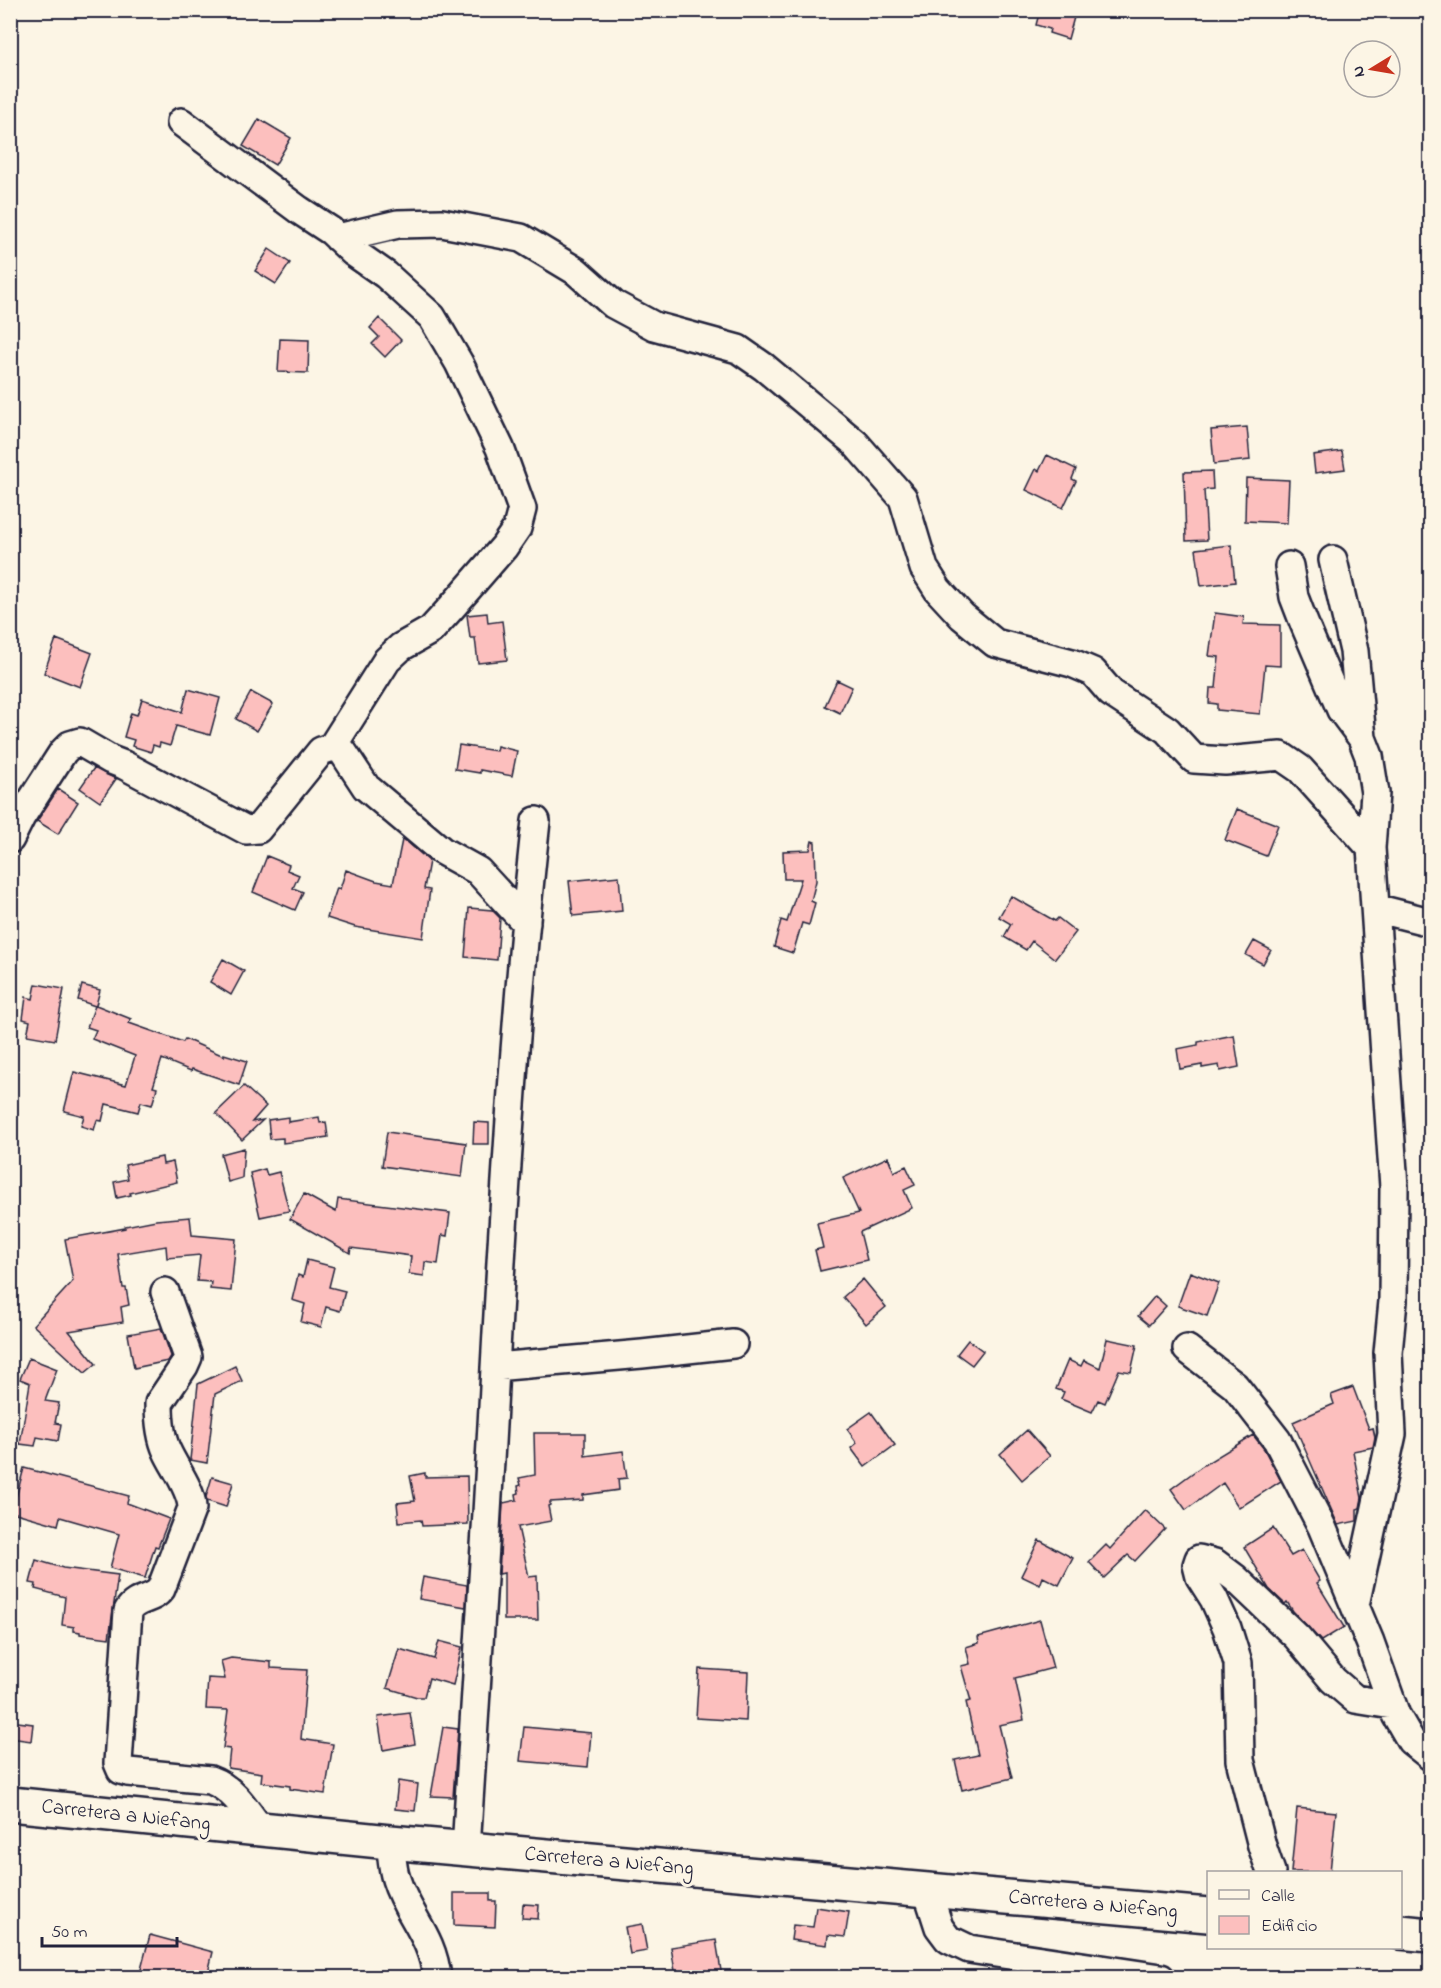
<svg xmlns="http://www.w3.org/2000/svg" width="1441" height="1988" viewBox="0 0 1441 1988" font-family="'Indie Flower',sans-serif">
<rect width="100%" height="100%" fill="#fcf5e5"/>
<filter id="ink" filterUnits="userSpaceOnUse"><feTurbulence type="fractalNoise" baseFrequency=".0167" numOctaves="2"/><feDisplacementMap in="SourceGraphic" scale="12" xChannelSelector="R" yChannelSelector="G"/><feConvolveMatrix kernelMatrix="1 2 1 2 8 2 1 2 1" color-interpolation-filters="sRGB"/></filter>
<g filter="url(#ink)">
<path fill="#fcbfbe" stroke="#22223b" stroke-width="1.5" d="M1040,10H1076L1068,39L1049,33L1050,29L1036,25Z
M259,119L291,138L275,165L243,146Z
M269,249L290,263L276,284L255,271Z
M379,318L401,340L385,357L372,344L379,337L370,328Z
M280,339L309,340L308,373L278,372Z
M1247,427L1250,460L1214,464L1211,430Z
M1342,451L1345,469L1315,473L1313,455Z
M1047,455L1076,469L1072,479L1076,481L1063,508L1026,490L1036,469L1039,471Z
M1212,471L1213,489L1204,490L1207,540L1186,541L1184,472Z
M1246,478L1289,480L1287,523L1245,521Z
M1231,545L1235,582L1201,586L1196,549Z
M487,613L488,623L502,621L507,660L478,663L475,638H470L467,615Z
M1215,613L1244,617L1243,624L1280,625V666L1265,665L1260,714L1217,710V704L1209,703L1210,688H1216L1219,657L1209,656Z
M56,639L92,653L80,687L44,673Z
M837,680L852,687L840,713L825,706Z
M188,689L220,698L210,735L176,726L170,746L160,743L159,747L153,745L151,752L132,746L134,740L124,737L131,713L137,715L142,699L182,712Z
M251,692L273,704L257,731L236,719Z
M459,745L496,751L497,746L517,751L512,776L480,770V773L455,769Z
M94,768L116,779L100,802L80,788Z
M58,789L78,802L58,834L37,821Z
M1237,809L1278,825L1266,856L1225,840Z
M402,840L406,841L429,861L424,889L430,890L423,938L355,927L327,918L337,888L340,889L346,870L376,881L393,884Z
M812,841L815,842L816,881L811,901L815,903L809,925L802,923L793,953L774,947L781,920L787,922L801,879H784L783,851L810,850Z
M267,856L289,865L287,870L299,875L293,888L303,892L295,910L253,892Z
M619,876L622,911L573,916L569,881Z
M1011,896L1055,921L1058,918L1076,932L1055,959L1032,941L1026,950L1004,937L1011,924L999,917Z
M469,908L492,910L500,918L497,960L465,957Z
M1254,941L1271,950L1263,964L1246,955Z
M223,959L244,971L231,995L210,982Z
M36,984L64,989L55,1040L27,1035L30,1021L23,1019L26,997L33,999Z
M82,985L100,990L96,1005L131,1019L129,1023L183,1042L185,1039L224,1056V1054L247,1061L239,1085L192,1069L191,1071L162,1059L153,1087L157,1088L152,1105L141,1102L138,1112L106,1104L102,1121L97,1120L94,1130L81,1126L84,1116L64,1111L74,1072L126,1085L135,1056L92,1039L96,1030L87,1027L95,1006L78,1000Z
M1234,1035L1239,1067L1220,1071L1219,1065L1202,1068V1065L1180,1069L1177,1049L1198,1045V1042Z
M244,1086L266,1106L252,1122L263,1120L242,1140L216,1113Z
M288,1117V1122L319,1117L320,1123L326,1122L328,1137L283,1143V1138L270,1139L268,1120Z
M474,1122L489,1123V1144H473Z
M387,1132L466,1143L462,1177L382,1166Z
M244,1148L242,1178L228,1182L221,1154Z
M162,1157L163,1164L173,1162L177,1182L130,1193L131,1195L117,1198L114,1182L128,1179L125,1165Z
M888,1157L894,1172L906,1166L915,1185L904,1190L912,1208L860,1232L867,1260L820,1271L815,1250L823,1248L817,1223L859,1213L843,1178Z
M265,1169L267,1175L279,1172L289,1211L260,1217L250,1173Z
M304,1194L336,1212L338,1199L450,1213L447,1236L442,1235L438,1264L425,1262L424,1276L409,1274L411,1256L351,1248L350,1253L290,1219Z
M190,1217L192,1235L236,1239L231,1291L210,1289L211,1282L197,1281L200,1255L167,1258L166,1246L118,1254L123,1288H126L129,1305L121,1307L123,1322L69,1331L96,1364L85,1373L33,1325L73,1281L65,1239L125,1228V1226L156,1220Z
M307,1260L334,1267L329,1287L345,1291L340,1311L326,1307L321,1327L301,1322L305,1304L292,1300L298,1275L303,1277Z
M1190,1272L1219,1283L1207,1316L1178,1306Z
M863,1279L886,1307L866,1324L843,1297Z
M1155,1296L1166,1306L1149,1325L1138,1316Z
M161,1328L171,1356L170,1358L168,1361L134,1368L128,1334Z
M1107,1339L1137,1345L1131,1372L1119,1370L1105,1403L1098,1400L1092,1412L1061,1399L1064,1392L1056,1389L1068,1360L1081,1366L1084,1360L1100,1368Z
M968,1340L983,1351L972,1365L957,1354Z
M29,1358L57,1369L45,1401L59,1403L55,1423L61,1424L58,1441L37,1437L35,1446L20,1444L30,1383L20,1379Z
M235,1366L242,1381L215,1394L207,1463L190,1460L198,1384Z
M1353,1387L1369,1429L1373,1428L1375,1437L1373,1447L1353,1451L1362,1498L1360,1508L1357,1509V1521L1338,1525L1293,1422L1334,1404L1331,1395Z
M871,1412L895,1445L865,1467L851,1448L857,1443L847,1429Z
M1027,1430L1050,1456L1022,1480L1000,1454Z
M534,1433H585V1456L623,1451L627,1478L618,1479L619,1490L583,1495V1500L550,1502V1505L548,1506L551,1521L518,1527L529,1577L537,1576L538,1620H504V1573L499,1574L503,1503L517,1500L516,1494L519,1493L518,1486L521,1485L519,1478L535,1475Z
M1253,1435L1264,1449L1281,1481L1239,1508L1223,1483L1186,1510L1171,1489L1202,1466Z
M24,1468L129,1496L127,1503L169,1519L158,1547L155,1546L145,1578L110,1568L119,1534L60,1517L58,1525L12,1512Z
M425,1473V1477L467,1476L468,1524L422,1526L421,1520L399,1522L397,1503L415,1501L410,1476Z
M212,1477L233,1483L226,1507L207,1501L206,1497Z
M1145,1510L1165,1529L1135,1561L1128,1555L1104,1578L1089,1562L1106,1545L1110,1549Z
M1273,1528L1291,1556L1302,1550L1320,1581L1317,1583L1344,1627L1321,1641L1293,1611L1287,1602L1285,1604L1269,1589L1244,1547Z
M1039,1540L1073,1558L1059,1585L1043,1577L1040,1585L1021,1576Z
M36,1560L63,1568L118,1575L109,1638L80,1634V1632L74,1631V1627L62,1625L65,1597L35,1589L36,1584L30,1583Z
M423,1577L467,1585L466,1607L419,1599Z
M1040,1620L1053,1668L1015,1678L1024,1720L999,1725L1012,1778L962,1790L955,1760L978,1755L966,1702L971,1701L961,1666L970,1664L966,1647L979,1643L978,1637Z
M439,1641L462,1647L453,1685L429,1678L424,1697H417L387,1688L399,1649L434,1659Z
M231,1658L271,1662V1668L307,1670L301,1739L333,1744L325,1794L290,1789V1786L261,1782L262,1773L228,1768L230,1749L223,1748L228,1710L206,1709L208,1678L225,1679L221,1661Z
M699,1669L748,1672L746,1721L696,1718Z
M410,1713L415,1744L383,1750L378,1717Z
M10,1721L33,1724L31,1741L10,1738Z
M443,1727L458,1729L453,1797L431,1796Z
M524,1727L591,1733L588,1767L520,1761Z
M398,1781L418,1784L415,1811L395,1809Z
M1297,1808L1336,1812L1330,1872H1291Z
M454,1893H490V1901H496L495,1927L454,1925Z
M523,1904L539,1905L538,1919L522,1918Z
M816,1907L849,1912L845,1937L828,1935L827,1945L791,1940L793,1925L813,1927Z
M642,1924L647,1951L630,1954L625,1927Z
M150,1935L213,1952L207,1977H139Z
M716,1940L722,1977H676L671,1947Z"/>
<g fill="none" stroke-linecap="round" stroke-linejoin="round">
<defs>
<path id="minor" d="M338,238L398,224L442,223L521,238L576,271L613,304L654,326L738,349L764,367L855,443L903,498L924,568L938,590L962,616L995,643L1072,663L1093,672L1111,693L1167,730L1194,759L1225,761L1281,756L1300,769L1371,848
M1333,560L1354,651L1362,738
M1289,566L1294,597L1304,623L1341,710L1362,738L1369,756L1375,793L1371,848L1394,1187L1393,1301L1388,1353L1392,1434L1355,1605
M332,747H338L343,752L366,787L442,851L478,871L526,923
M10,839L21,817L63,752L70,745L80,742L111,760L124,765L246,830L258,829L321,751L332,747L387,660L401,647L431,630L451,608L504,547L517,528L522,509L500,448L459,363L432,317L386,275L353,252L331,231L299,210L181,122
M1375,908L1430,922
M165,1292L188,1357L184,1366L159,1403C159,1419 160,1436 167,1451C174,1467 192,1490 192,1508L161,1589C152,1601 136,1597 128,1611L118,1763L121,1770L128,1772L210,1780C233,1788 246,1810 260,1829
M1187,1349L1235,1386L1277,1440L1322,1527L1370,1642L1396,1715L1411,1741L1430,1756
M495,1367L642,1354L733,1344
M390,1842C392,1854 392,1868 396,1879C407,1915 433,1936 437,1978
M466,1849C476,1689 487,1528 495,1368C505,1186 516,1003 536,821
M1271,1872L1262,1846L1240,1760L1238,1663L1227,1628L1214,1599L1200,1577L1197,1565L1199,1559L1215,1563L1235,1578L1297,1637L1333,1680L1355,1699L1392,1705
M927,1890L939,1927L948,1939L969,1949L1161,1978"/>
<path id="major" d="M10,1804L390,1842L1208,1915
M1400,1932L1430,1935"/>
</defs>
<use href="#minor" stroke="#22223b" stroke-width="32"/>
<use href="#major" stroke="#22223b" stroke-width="38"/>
<use href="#minor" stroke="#fcf5e5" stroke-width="27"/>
<use href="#major" stroke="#fcf5e5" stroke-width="33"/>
</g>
</g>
<g text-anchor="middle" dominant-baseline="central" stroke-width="6" stroke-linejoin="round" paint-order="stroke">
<g font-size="21" fill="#22223b" stroke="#fcf5e5">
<text transform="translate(126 1816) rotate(6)">Carretera a Niefang</text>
<text transform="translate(609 1862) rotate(5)">Carretera a Niefang</text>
<text transform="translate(1093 1905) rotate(5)">Carretera a Niefang</text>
</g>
</g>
<rect width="1441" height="1988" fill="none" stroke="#fcf5e5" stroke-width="36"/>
<rect x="18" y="18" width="1405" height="1952" fill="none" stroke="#22223b" stroke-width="2" filter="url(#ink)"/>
<rect x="1207" y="1871" width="195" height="78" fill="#fcf5e5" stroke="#a5a1a1" stroke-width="1.5"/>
<rect x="1219" y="1890" width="30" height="9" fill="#fcf5e5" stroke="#a5a1a1" stroke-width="1.5"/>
<text x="1261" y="1901" font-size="18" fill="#22223b">Calle</text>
<rect x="1219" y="1916" width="30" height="18" fill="#fcbfbe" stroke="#a5a1a1" stroke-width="1.5"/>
<text x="1261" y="1931" font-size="18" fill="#22223b">Edificio</text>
<g transform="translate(1372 69) rotate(259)"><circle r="28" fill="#fcf5e5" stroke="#a5a1a1" stroke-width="1.5"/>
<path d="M0-4.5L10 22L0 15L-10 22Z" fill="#c8321e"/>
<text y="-9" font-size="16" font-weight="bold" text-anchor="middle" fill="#22223b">N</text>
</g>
<path d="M42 1937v9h135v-9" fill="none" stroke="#22223b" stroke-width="3"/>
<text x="51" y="1937" font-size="18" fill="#22223b" stroke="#fcf5e5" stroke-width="4.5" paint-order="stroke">50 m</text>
</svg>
